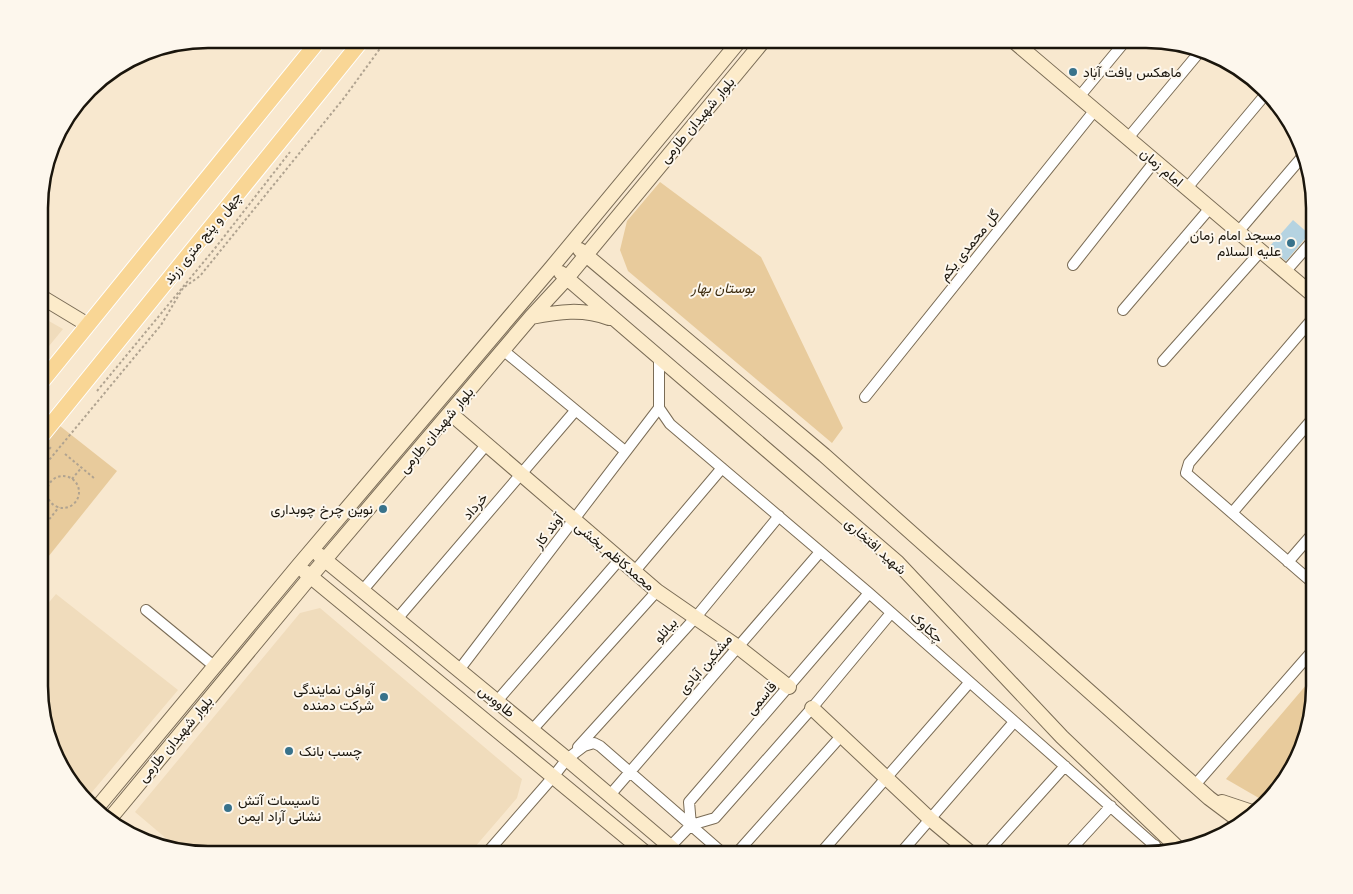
<svg xmlns="http://www.w3.org/2000/svg" width="1353" height="894" viewBox="0 0 1353 894" font-family="'Libre Baskerville',Vazirmatn,serif">
<rect width="100%" height="100%" fill="#f8e8cf"/>
<path fill="#f0dcbc" d="M40,316L63,329L40,357Z
M56,594L178,690L87,798L61,771L40,708V613Z
M320,608L522,779L517,798L468,855H207L181,851L135,812L300,613Z"/>
<path fill="#e8cb9c" d="M660,182L761,257L843,428L832,443L628,271L620,250L627,221Z
M60,426L117,471L40,567V450Z
M1313,677L1314,697L1286,781L1264,801L1226,779Z"/>
<path fill="#b5d3e1" d="M1293,220L1309,234L1286,261L1269,247Z"/>
<g fill="none" stroke-linecap="round" stroke-linejoin="round">
<defs>
<path id="street" d="M1079,97L1127,39
M1128,138L1202,49
M1187,188L1265,95
M1238,232L1302,157
M1073,265L1155,161
M1285,272L1314,239
M1123,310L1210,208
M1314,317L1189,463L1186,473L1314,584
M504,351L625,451
M659,359V408L670,424L869,593L1163,853
M1163,361L1261,251
M865,397L1095,110
M1232,513L1314,417
M1288,562L1314,532
M634,572L722,468
M362,591L487,444
M146,610L214,666
M397,619L575,411
M459,670L659,408
M497,701L620,559
M532,730L657,591
M578,747L696,617L779,516
M1195,785L1314,649
M610,795L820,552
M691,825L689,802L869,593
M485,855L553,777L567,759L584,746L594,743L600,746L725,855
M662,855L691,825L715,818L812,708L891,613
M735,855L842,735
M819,855L969,683
M899,855L1014,722
M985,855L1065,766
M1066,855L1111,806
M1146,855L1155,845"/>
<path id="secondary" d="M1011,39L1314,296
M580,250L824,455L1209,798L1241,822
M561,273L897,562L1062,737L1178,848
M40,296L88,325
M531,317C558,312 583,308 609,318
M450,413L657,591L738,647L789,687
M319,555L567,759L680,855
M305,572L648,855
M812,708L930,819L973,855
M1222,802L1252,812
M96,809L298,566L552,267L741,39
M108,821L311,576L531,317L567,278L765,39"/>
<path id="primary" d="M40,384L320,39
M40,438L363,39"/>
</defs>
<use href="#street" stroke="#7a6c56" stroke-width="12"/>
<use href="#secondary" stroke="#7a6c56" stroke-width="16"/>
<use href="#primary" stroke="#fff" stroke-width="17"/>
<path stroke="#b0a390" stroke-width="2" stroke-dasharray="2.5 2.5" stroke-linecap="butt" d="M376,45L381,39
M97,391L216,247L290,152
M65,454L94,478
M40,461L51,447
M40,471L161,325L183,288L200,276L344,98L387,39
M47 492a16 16 0 1 1 32 0a16 16 0 1 1-32 0Z
M72,479L82,467
M40,495L48,487
M40,503L47,494
M40,531L59,507"/>
<use href="#street" stroke="#fff" stroke-width="10"/>
<use href="#secondary" stroke="#fcebca" stroke-width="14"/>
<use href="#primary" stroke="#f9d695" stroke-width="15"/>
</g>
<g fill="#38728b" stroke="#fdf7ed" stroke-width="2">
<circle cx="1073" cy="72" r="5"/>
<circle cx="1291" cy="243" r="5"/>
<circle cx="383" cy="509" r="5"/>
<circle cx="384" cy="697" r="5"/>
<circle cx="289" cy="751" r="5"/>
<circle cx="228" cy="808" r="5"/>
</g>
<g text-anchor="middle" dominant-baseline="central" stroke-width="4" stroke-linejoin="round" paint-order="stroke">
<g font-size="14" fill="#1a150c" stroke="#fdf7ed" text-anchor="start">
<text x="1083" y="72">ماهکس یافت آباد</text>
<text x="1281" y="235" text-anchor="end">مسجد امام زمان<tspan x="1281" dy="16">علیه السلام</tspan></text>
<text x="373" y="509" text-anchor="end">نوین چرخ چوبداری</text>
<text x="374" y="689" text-anchor="end">آوافن نمایندگی<tspan x="374" dy="16">شرکت دمنده</tspan></text>
<text x="299" y="751">چسب بانک</text>
<text x="238" y="800">تاسیسات آتش<tspan x="238" dy="16">نشانی آراد ایمن</tspan></text>
</g>
<g font-size="14" fill="#1a150c" stroke="#fdf7ed">
<text transform="translate(697 120) rotate(-50)">بلوار شهیدان طارمی</text>
<text transform="translate(1162 167) rotate(40)">امام زمان</text>
<text transform="translate(202 238) rotate(-51)">چهل و پنج متری زرند</text>
<text transform="translate(969 245) rotate(-51)">گل محمدی یکم</text>
<text transform="translate(436 430) rotate(-50)">بلوار شهیدان طارمی</text>
<text transform="translate(475 506) rotate(-49)">خرداد</text>
<text transform="translate(548 531) rotate(-53)">آوند کار</text>
<text transform="translate(876 546) rotate(42)">شهید افتخاری</text>
<text transform="translate(615 556) rotate(40)">محمدکاظم بخشی</text>
<text transform="translate(927 627) rotate(42)">چکاوک</text>
<text transform="translate(665 630) rotate(-48)">بیانلو</text>
<text transform="translate(705 664) rotate(-49)">مشکین آبادی</text>
<text transform="translate(761 698) rotate(-49)">قاسمی</text>
<text transform="translate(497 701) rotate(39)">طاووس</text>
<text transform="translate(175 739) rotate(-50)">بلوار شهیدان طارمی</text>
</g>
<g font-size="14" font-style="italic" fill="#3b2a0d" stroke="#fdf7ed">
<text x="723" y="288">بوستان بهار</text>
</g>
</g>
<path d="M0 0H1353V894H0ZM208 48H1146A160 160 0 0 1 1306 208V686A160 160 0 0 1 1146 846H208A160 160 0 0 1 48 686V208A160 160 0 0 1 208 48Z" fill="#fdf7ed" fill-rule="evenodd"/>
<path fill="none" stroke="#1a150c" stroke-width="2.5" d="M208 48H1146A160 160 0 0 1 1306 208V686A160 160 0 0 1 1146 846H208A160 160 0 0 1 48 686V208A160 160 0 0 1 208 48Z"/>
</svg>
